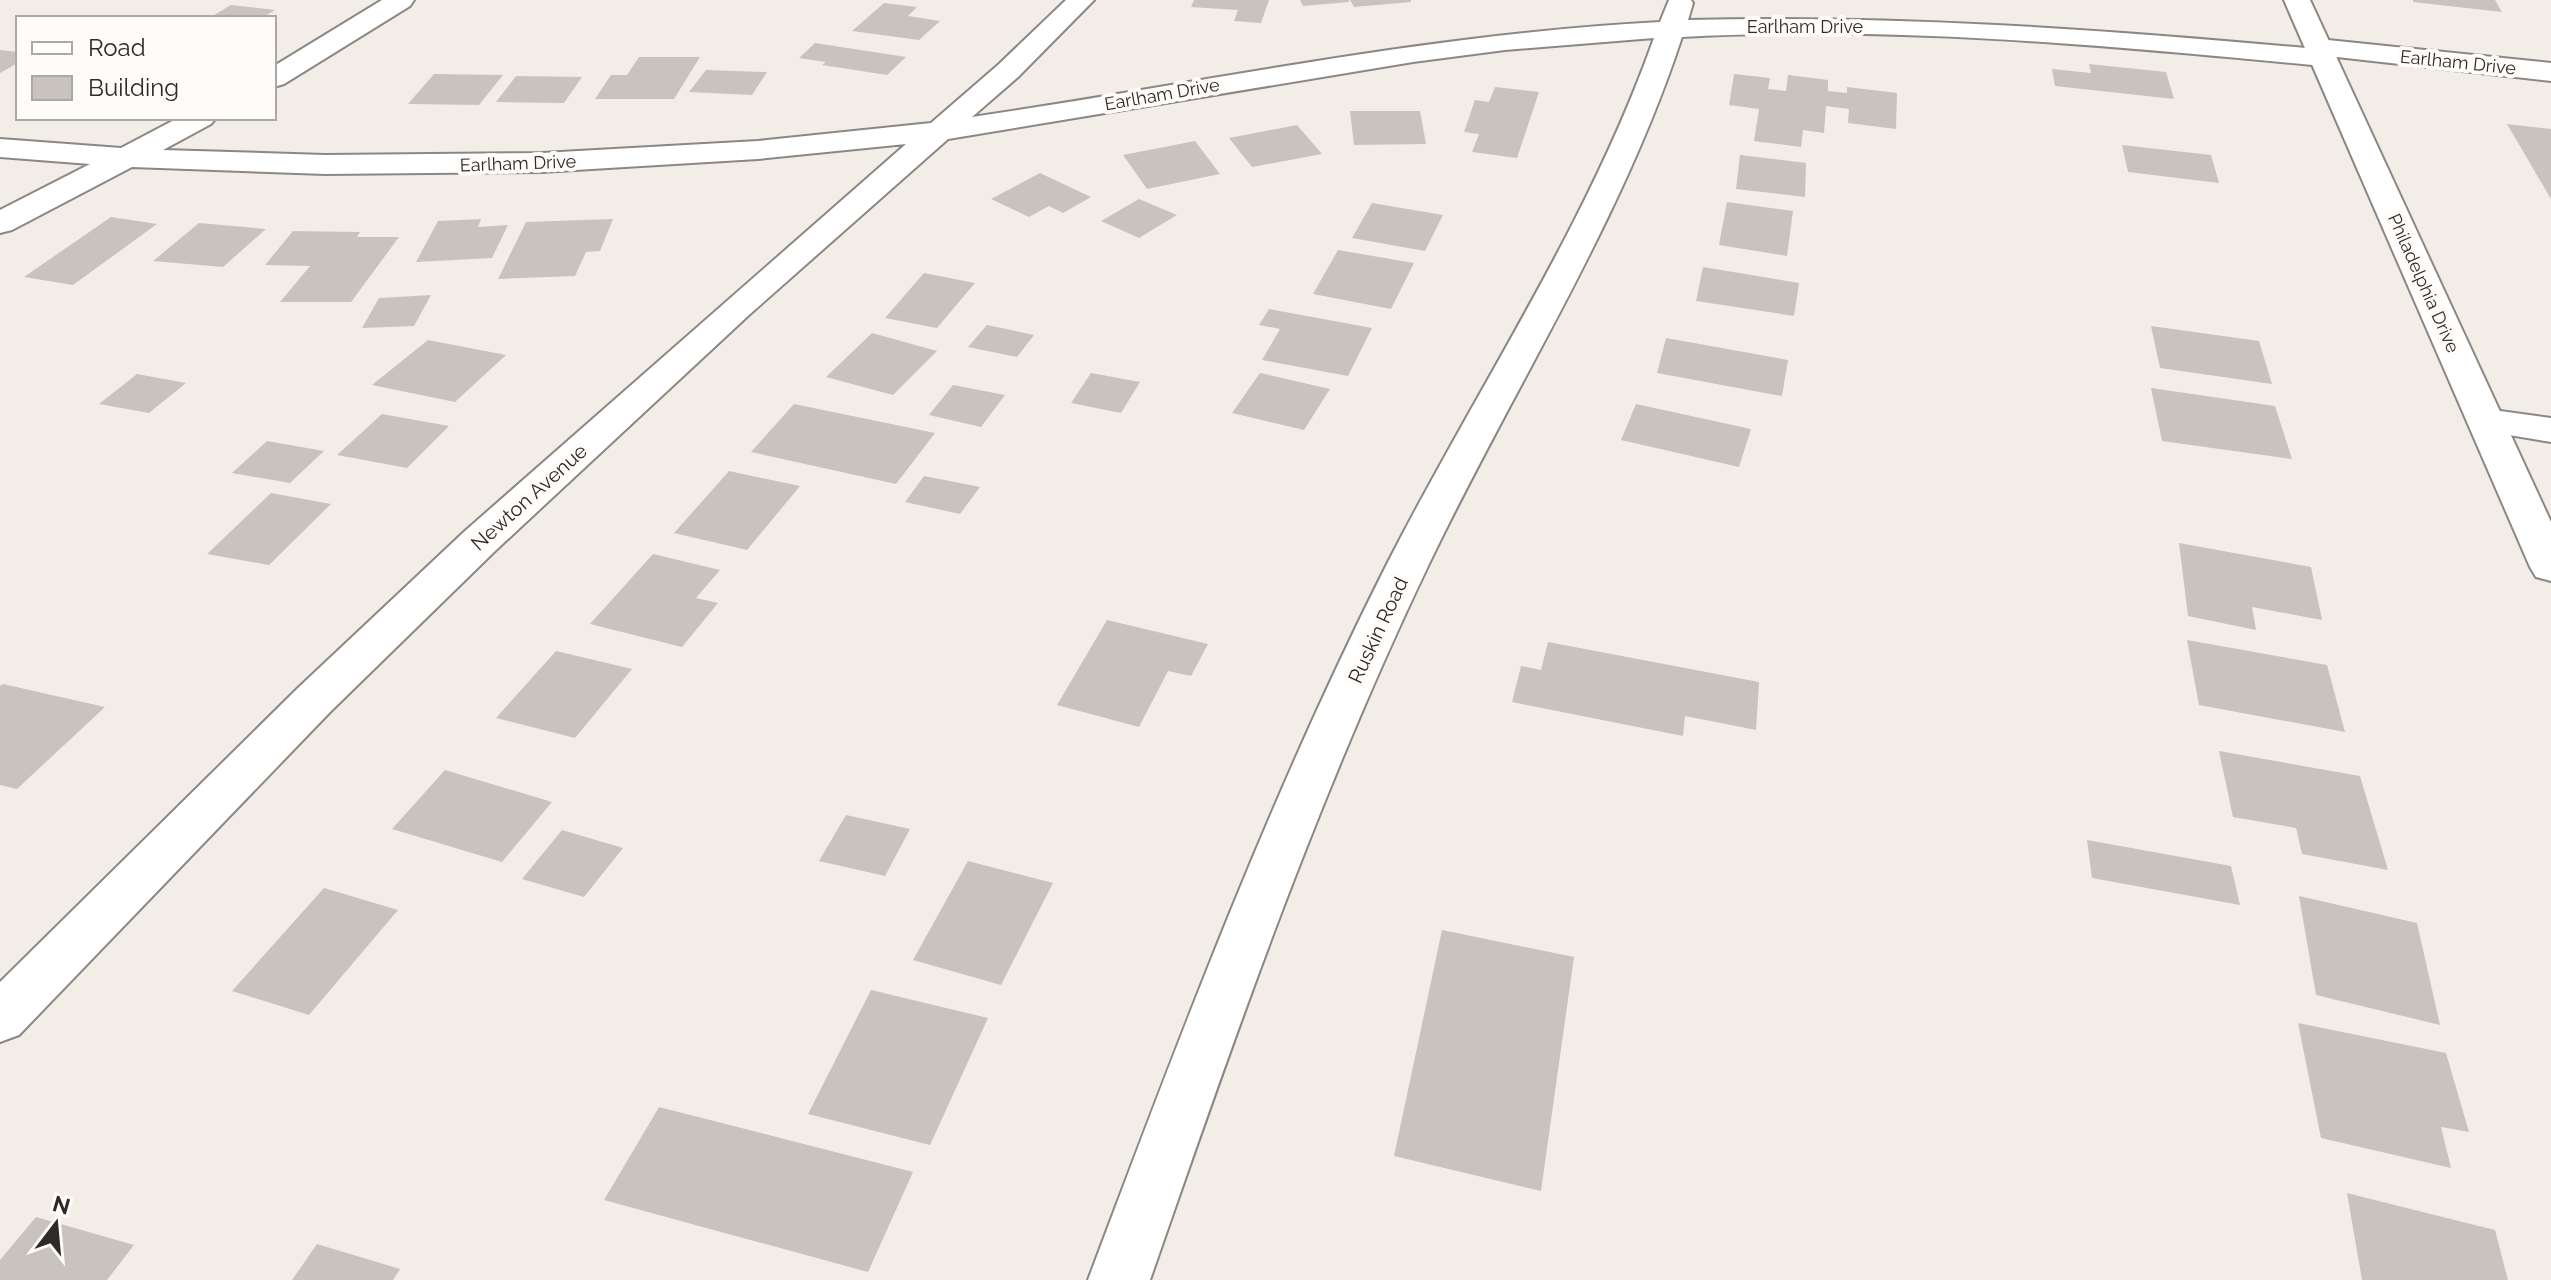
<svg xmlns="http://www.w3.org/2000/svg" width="2551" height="1280" viewBox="0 0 2551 1280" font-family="Raleway,sans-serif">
<rect width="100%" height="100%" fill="#f3ede8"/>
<path fill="#c9c3be" d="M1194,0H1269L1261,23L1234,21L1238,10L1191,7Z
M1300,0H1349V2L1303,6Z
M1350,0H1411V2L1354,7Z
M2413,0H2495L2502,12L2413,2Z
M884,3L917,7L908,16L940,21L919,40L852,31Z
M231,5L275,10L262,18H209Z
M815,43L906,57L887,75L822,65L826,62L799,58Z
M0,50L18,52V63L0,73Z
M639,57H700L674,99H595L611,75H627Z
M2089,64L2166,72L2174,99L2055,86L2052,69L2091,73Z
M706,70L767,72L752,95L689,92Z
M434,74L503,75L479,105L408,104Z
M1734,74L1770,78L1768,89L1786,91L1788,75L1828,80V91L1847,93V87L1897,93L1896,129L1848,123L1849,109L1826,106L1824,133L1803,130L1801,147L1754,141L1759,109L1729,105Z
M516,76L582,77L564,103L496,102Z
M1495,87L1539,92L1517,158L1472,152L1479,134L1464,132L1475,100L1489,102Z
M1350,111H1420L1426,144L1354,145Z
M2507,124L2551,129V199Z
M1297,125L1322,154L1252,167L1229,138Z
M1195,141L1220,174L1147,189L1123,155Z
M2122,145L2211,155L2219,183L2128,172Z
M1740,155L1806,163L1805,197L1736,189Z
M1040,173L1091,197L1063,213L1049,206L1029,217L991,199Z
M1139,199L1177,215L1139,238L1101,221Z
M1727,202L1793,211L1787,256L1719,245Z
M1372,203L1443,215L1425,251L1352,238Z
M111,217L157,224L73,285L24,277Z
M481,219L478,227L508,225L492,258L416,262L438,221Z
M613,219L600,251L586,252L575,276L498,279L526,222Z
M199,223L266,229L223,267L153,261Z
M293,231L360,232L357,237H399L351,302H280L310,266L265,265Z
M1338,250L1414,263L1391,309L1313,294Z
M1703,267L1799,283L1794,316L1696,301Z
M924,273L975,283L937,328L885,318Z
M431,295L414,326L362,328L379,298Z
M1269,309L1372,328L1348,376L1262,360L1280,329L1259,325Z
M987,325L1034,335L1017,357L968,347Z
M2151,326L2259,341L2272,384L2160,368Z
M872,333L937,351L893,395L826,377Z
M1666,338L1788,360L1782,396L1657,373Z
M428,340L506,355L455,402L372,385Z
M1091,373L1140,382L1121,413L1071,403Z
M1260,373L1330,389L1304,430L1232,413Z
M137,374L186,383L149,413L99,404Z
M953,385L1005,395L981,427L929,415Z
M2151,388L2275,406L2292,459L2162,441Z
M794,404L935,433L896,484L751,452Z
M1636,404L1751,429L1739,467L1621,440Z
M382,414L449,426L407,468L337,455Z
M267,441L324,451L290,483L232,473Z
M729,471L800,486L747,550L674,533Z
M924,476L980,487L960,514L905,502Z
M271,493L331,504L269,565L207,554Z
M2179,543L2311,567L2322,620L2252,607L2256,630L2188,616Z
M653,554L720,570L696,598L718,603L682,647L590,624Z
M1107,620L1208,644L1191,676L1168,671L1139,727L1057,705Z
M2187,640L2327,665L2345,732L2199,705Z
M1548,642L1759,682L1756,730L1685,716L1683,736L1512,702L1521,666L1541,670Z
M556,651L632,669L575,738L496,718Z
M3,684L105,707L17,789L0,785V686Z
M2219,751L2360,776L2388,870L2302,854L2296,828L2233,817Z
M445,770L552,802L502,862L392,829Z
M846,815L910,829L885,876L819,861Z
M562,830L623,848L584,897L522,879Z
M2087,840L2231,866L2240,905L2092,878Z
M968,861L1053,883L1001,985L913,960Z
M324,888L398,910L309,1015L232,991Z
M2299,896L2417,923L2440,1025L2316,995Z
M1442,930L1574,957L1541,1191L1394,1156Z
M871,990L988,1018L930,1145L808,1114Z
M2298,1023L2446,1053L2469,1132L2441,1127L2451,1168L2321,1138Z
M659,1107L913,1172L868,1272L604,1200Z
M2347,1193L2495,1230L2508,1280H2362Z
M36,1217L134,1245L107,1280H0V1260Z
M317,1244L400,1269L393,1280H292Z"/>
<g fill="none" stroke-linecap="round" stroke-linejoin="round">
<defs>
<path id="street" d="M382,0H414L410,6L284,84L274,87V66Z
M1066,0H1094L1018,77L972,117C1202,83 1428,34 1660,22L1669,0H1691L1693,3L1688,20C1894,15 2099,29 2305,48L2308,41L2318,39L2551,63V81L2337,57L2333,64L2323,66C2111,46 1896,25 1682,37C1621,223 1513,388 1429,564C1318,795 1234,1038 1150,1280H1088C1179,1038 1270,795 1387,564C1476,389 1588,225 1654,38L1505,50L1413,62L948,139L750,314L495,551L330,712L19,1035L0,1042V982L298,688L465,531L906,144L758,159L542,172L325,174L132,167L12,230L0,233V210L90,164L0,157V139L121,148L178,118H216L211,124L163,150L325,155L542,153L758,141L931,123L998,65Z
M2486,409L2551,418V442L2473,429L2467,421L2473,413Z"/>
<path id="secondary" d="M2284,0H2310L2551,522V581L2536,577L2530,567Z"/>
</defs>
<use href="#street" stroke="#8c8782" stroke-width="4"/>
<use href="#secondary" stroke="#8c8782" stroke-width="4"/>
<use href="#street" fill="#fff" fill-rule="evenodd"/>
<use href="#secondary" fill="#fff" fill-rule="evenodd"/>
</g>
<g text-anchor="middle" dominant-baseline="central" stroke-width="8" stroke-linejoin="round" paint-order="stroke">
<g font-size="18" fill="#2d2b29" stroke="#fffbf8">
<text x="1805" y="26">Earlham Drive</text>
<text transform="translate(2458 62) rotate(6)">Earlham Drive</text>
<text transform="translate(1162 94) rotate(-10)">Earlham Drive</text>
<text transform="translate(518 163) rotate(-2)">Earlham Drive</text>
<text transform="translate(2424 283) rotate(66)">Philadelphia Drive</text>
</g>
<g font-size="20" fill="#2d2b29" stroke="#fffbf8">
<text transform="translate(529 497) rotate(-42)">Newton Avenue</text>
<text transform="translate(1378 630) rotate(-65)">Ruskin Road</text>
</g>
</g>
<rect x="16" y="16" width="260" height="104" fill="#fffbf8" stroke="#aba8a5" stroke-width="2"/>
<rect x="32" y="42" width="40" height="12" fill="#ffffff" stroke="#aba8a5" stroke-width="2"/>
<text x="88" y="56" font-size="24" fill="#2d2b29">Road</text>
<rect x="32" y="76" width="40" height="24" fill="#c9c3be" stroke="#aba8a5" stroke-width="2"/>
<text x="88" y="96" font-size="24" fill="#2d2b29">Building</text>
<g transform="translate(56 1224) rotate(16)" stroke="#fffbf8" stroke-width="6" paint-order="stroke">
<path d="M0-6L14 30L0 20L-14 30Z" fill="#2d2b29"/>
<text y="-12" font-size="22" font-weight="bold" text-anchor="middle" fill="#2d2b29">N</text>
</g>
</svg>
